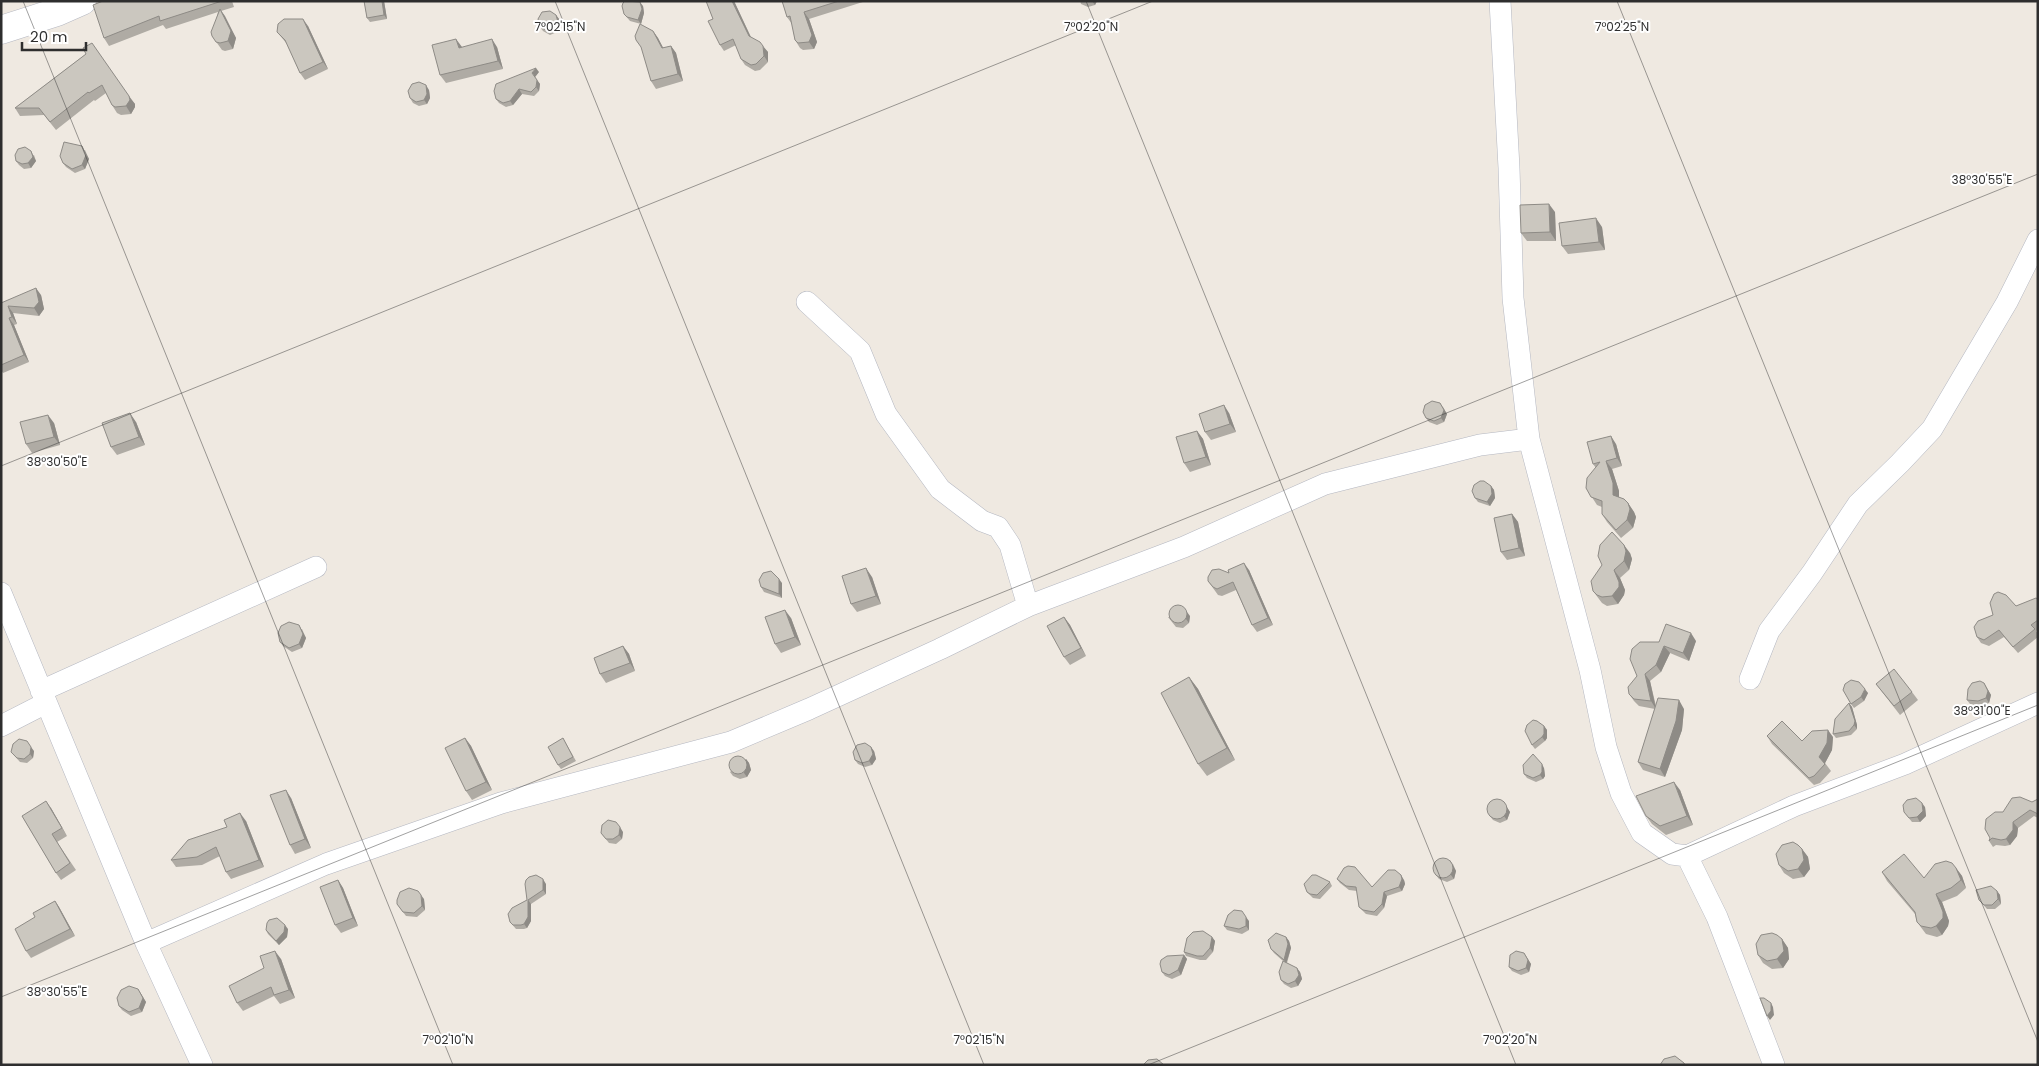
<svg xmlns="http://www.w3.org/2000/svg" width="2039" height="1066" viewBox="0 0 2039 1066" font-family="Poppins,sans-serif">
<rect width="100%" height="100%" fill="#efe9e1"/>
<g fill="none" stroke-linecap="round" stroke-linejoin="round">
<defs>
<path id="street" d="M1500,1L1509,168L1513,298L1529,439L1590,670L1606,747L1621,793L1642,833L1672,854L1687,856L1717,917L1774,1065
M807,302L860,351L886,414L940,489L982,521L998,527L1010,545L1028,606
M1,593L146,943L202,1065
M1750,679L1769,631L1812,573L1858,504L1900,463L1932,429L2007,302L2038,240
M41,691L316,567
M1,726L46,703
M1687,856L1794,806L1905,764L2038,703
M146,943L326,864L501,803L731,742L809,709L940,649L1028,606L1184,547L1325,484L1480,445L1529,439"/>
<path id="secondary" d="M1,30L57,12L82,1"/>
</defs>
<use href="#street" stroke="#b4b7c1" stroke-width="22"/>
<use href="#secondary" stroke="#b4b7c1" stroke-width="29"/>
<use href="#street" stroke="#fff" stroke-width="21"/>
<use href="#secondary" stroke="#fff" stroke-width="28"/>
</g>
<path fill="#afaba4" d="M103,1H232L234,7L221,11L236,38L233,49L225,51L222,50L212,36L218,12L166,29L163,25L109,46L104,38Z
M364,1H384L387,19L370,22L367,18Z
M706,1H734L751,37L768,52V62L760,70L755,71L745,65L741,59L736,45L724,51L720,45L713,19Z
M782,1H878L877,2L866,1L809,19L817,42L814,49L803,50L800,48L795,40L792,24L787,17Z
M1080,1H1097L1095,5L1088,7L1081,4Z
M643,6L644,13L641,24L630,21L624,14Z
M556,15L559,19L561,26L557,32L550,35L543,31L540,27Z
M308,26L328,69L305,80L300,73L287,44L277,32Z
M653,31L658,38L663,48L671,46L676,53L683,81L656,89L651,81L642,48L636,40Z
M462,47V48L497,47L503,69L446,83L440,75Z
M86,54L135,104V107L131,114L121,115L117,113L112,105L106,93L95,101L94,100L56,130L44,115L20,116L15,108Z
M539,72L535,77L540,84L539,91L534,96L522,94L513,105L506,107L499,103L496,99Z
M429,90L430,98L427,104L419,106L413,103L410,98Z
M85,150L89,159L85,169L75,173L66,167L63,163Z
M34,155L36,161L31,168L24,169L19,165L16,161Z
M1555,212L1556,241H1527L1521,233Z
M1602,227L1605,250L1568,254L1562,246Z
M41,295L44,309L39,316L13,313L17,324L14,325L29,362L3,373L1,370V303Z
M1443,407L1447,414L1444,422L1437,425L1429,422L1426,418Z
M1229,413L1236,432L1211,440L1205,432Z
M136,422L145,445L117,455L111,447Z
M54,423L60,445L32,453L26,444Z
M1197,431L1203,439L1211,465L1190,472L1184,463Z
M1616,444L1622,466L1612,469L1619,491V497L1628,503L1634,512L1636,517L1633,528L1621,538L1607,522L1602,514V507L1597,505L1586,488L1596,468L1593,464Z
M1491,486L1494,490L1495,498L1490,506L1478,502L1475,498Z
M1512,514L1518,522L1525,556L1507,560L1501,552Z
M1630,553L1632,559L1629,570L1620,578L1625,590L1624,595L1618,604L1607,606L1602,603L1593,591Z
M1249,570L1273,625L1257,632L1252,625L1236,590L1222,596L1218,595L1208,581L1229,573Z
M872,577L881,604L857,612L851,604Z
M782,583V598L764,592L761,587Z
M2038,599V630L2036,631L2038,633V637L2018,653L2004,637L1989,646L1981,643L1977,637L2016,606Z
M1190,616L1189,623L1183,628L1176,627L1168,617Z
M1064,617L1070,625L1086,656L1070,665L1064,657Z
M791,618L801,645L781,653L775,644Z
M302,629L306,638L302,648L292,652L283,646L280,642Z
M1696,641L1689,661L1670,653L1661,672L1650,681L1656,706L1684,709L1682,730L1665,777L1643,770L1638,762L1655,709L1639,706L1634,701L1629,694L1637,676L1632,649Z
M623,646L629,654L635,671L606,683L600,674Z
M1189,677L1198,689L1235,760L1207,776L1198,764Z
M1984,683L1991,695L1989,703L1981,706L1970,704L1967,700Z
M1845,684L1868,693L1864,701L1854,708L1851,704Z
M1876,684L1912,692L1918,700L1900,715Z
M1849,703L1852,707L1857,725V729L1851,735L1836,738L1833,734Z
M1544,726L1547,730V738L1545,741L1535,749L1532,745Z
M1767,736L1802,741L1833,737L1832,750L1825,763L1831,771L1820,783L1814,785L1772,744Z
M465,738L471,746L492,790L472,800L466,791Z
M563,738L576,761L561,769L558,765Z
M34,751L33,758L27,763L20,762L11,752Z
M874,751L876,759L872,765L865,767L858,764L855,760Z
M746,759L749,763L751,770L747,777L740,779L733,776L730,772Z
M1544,768L1545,776L1543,779L1536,782L1527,778L1524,774Z
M1680,790L1693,825L1666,835L1652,824L1646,816Z
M291,798L311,848L295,854L290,845Z
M2038,799V818L2034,816L2018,828L2017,836L2010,845L2005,846L1996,845L1993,847L1989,841L2003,812L2032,802Z
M1503,801L1510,812L1507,820L1500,823L1493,820L1490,816Z
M1925,807L1926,816L1920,822H1912L1904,812Z
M51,808L67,836L57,842L76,870L61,880L56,873L22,816Z
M246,821L264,867L231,879L226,872L220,856L202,865L176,867L171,860Z
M623,832L622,839L616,844L609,843L601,833Z
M1802,849L1808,857L1810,869L1804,877L1793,879L1784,873L1779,865Z
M1453,864L1456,871L1454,879L1447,882L1439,879L1436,875Z
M1956,868L1962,876L1966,888L1957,896L1942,902L1949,921L1948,926L1942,935L1937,937L1926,934L1917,922L1915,914L1887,881L1882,872L1924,878Z
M1337,879L1372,887L1404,880L1405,884L1402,891L1387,896L1384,908L1377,916L1366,914L1359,907L1357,891L1349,890L1340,883Z
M338,880L343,888L358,926L341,933L335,925Z
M1330,882L1332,886L1320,899L1313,898L1307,892Z
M546,884V894L531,904V921L527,928L524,929H516L510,922L527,900Z
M1997,891L2000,895L2001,904L1995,909H1987L1979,900Z
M424,899L425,910L417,917L406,916L397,904Z
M55,901L59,907L75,936L31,958L26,951L35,917Z
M1249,921V930L1242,934L1227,930L1224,926Z
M288,929L287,937L279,945L268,934L266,930Z
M1212,937L1215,941L1213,952L1206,960H1200L1186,956L1184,952Z
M1286,937L1289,941L1291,948L1287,963L1300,972L1302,979L1298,986L1291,988L1284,984L1281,980L1283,961L1274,953L1271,949Z
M1782,939L1788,948L1789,959L1783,968L1772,969L1763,963L1758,955Z
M1524,953L1531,964L1529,972L1521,975L1512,971L1509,967Z
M1184,955L1187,959L1181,975L1172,979L1165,976L1162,972Z
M281,959L295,998L280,1004L274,996L243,1011L237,1003L264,968Z
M138,989L146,1002L142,1012L131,1016L122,1010L119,1006Z"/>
<path fill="#8e8b86" d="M382,1H384L387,19L384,15Z
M732,1H734L753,42L749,36Z
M1092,1H1097L1095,5Z
M640,2L643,6L644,13L641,24L638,20Z
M220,9L225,16L236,38L233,49L228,41Z
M804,12L809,19L817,42L814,49L809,42Z
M556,15L559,19L561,26L557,32L554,28Z
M303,19L308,26L328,69L323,62Z
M653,31L658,38L667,55L662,48Z
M456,39L462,47L465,57L459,48Z
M492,39L497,47L503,69L498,61Z
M671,46L676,53L683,81L678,74Z
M763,46L768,52V62L764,56Z
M536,68L539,72L535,77L532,73Z
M537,80L540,84L539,91L536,87Z
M426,85L429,90L430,98L427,104L424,100Z
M519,89L522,94L513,105L510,101Z
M129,96L135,104V107L131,114L126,106Z
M82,146L89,159L85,169L82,165Z
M31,151L36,161L31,168L28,163Z
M1549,204L1555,212L1556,241L1550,232Z
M1596,218L1602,227L1605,250L1599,242Z
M36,288L41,295L44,309L39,316L34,308Z
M8,306L13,313L17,324L12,317Z
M9,318L14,325L29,362L24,355Z
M1440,403L1447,414L1444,422L1441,418Z
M1224,405L1229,413L1236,432L1230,424Z
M130,413L136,422L145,445L139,437Z
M48,415L54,423L60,445L54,437Z
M1197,431L1203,439L1211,465L1206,457Z
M1611,436L1616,444L1622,466L1617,458Z
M1606,461L1612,469L1619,491V503L1613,495Z
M1491,486L1494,490L1495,498L1490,506L1487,502Z
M1628,503L1634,512L1636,517L1633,528L1627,520Z
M1512,514L1518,522L1525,556L1519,548Z
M1624,545L1630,553L1632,559L1629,570L1624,561Z
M1244,563L1249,570L1273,625L1268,618Z
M866,568L872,577L881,604L876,596Z
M1614,570L1620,578L1625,590L1624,595L1618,604L1612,596Z
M779,579L782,583V598L779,594Z
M785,610L791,618L801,645L795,637Z
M1187,612L1190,616L1189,623L1186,619Z
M1064,617L1070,625L1086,656L1081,648Z
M299,625L306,638L302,648L299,644Z
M1691,633L1696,641L1689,661L1683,653Z
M623,646L629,654L635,671L630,663Z
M1664,646L1670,653L1661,672L1656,665Z
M1645,674L1650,681L1656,709L1651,701Z
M1189,677L1198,689L1235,760L1227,748Z
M1984,683L1991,695L1989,703L1986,698Z
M1865,689L1868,693L1864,701L1861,697Z
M1679,700L1684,709L1682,730L1665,777L1660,769Z
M1849,703L1852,707L1857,725V729L1854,725Z
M1544,726L1547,730V738L1545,741L1542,737Z
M1828,730L1833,737L1832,750L1824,765L1819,757Z
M465,738L471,746L492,790L486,782Z
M31,747L34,751L33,758L30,754Z
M871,747L874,751L876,759L872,765L869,761Z
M746,759L749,763L751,770L747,777L744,773Z
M1542,764L1544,768L1545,776L1543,779L1540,775Z
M1674,782L1680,790L1693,825L1687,816Z
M286,790L291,798L311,848L305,839Z
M46,801L51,808L67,836L62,828Z
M1503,801L1510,812L1507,820L1504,816Z
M1922,803L1925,807L1926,816L1920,822L1917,817Z
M240,813L246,821L264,867L259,860Z
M2013,822L2018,828L2017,836L2010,845L2006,839Z
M620,827L623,832L622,839L619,835Z
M1802,849L1808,857L1810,869L1804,877L1798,869Z
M1450,860L1456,871L1454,879L1451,875Z
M1956,868L1962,876L1966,888L1961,880Z
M1401,875L1404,880L1405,884L1402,891L1399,887Z
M543,879L546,884V894L543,890Z
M338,880L343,888L358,926L353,918Z
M1997,891L2000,895L2001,904L1998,899Z
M1384,892L1387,896L1384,908L1382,904Z
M1936,894L1942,902L1949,921L1948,926L1942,935L1936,926Z
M421,895L424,899L425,910L422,906Z
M528,900L531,904V921L527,928L524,924Z
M55,901L59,907L75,936L70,929Z
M1246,917L1249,921V930L1246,926Z
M285,925L288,929L287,937L279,945L276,941Z
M1212,937L1215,941L1213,952L1210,948Z
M1286,937L1289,941L1291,948L1286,964L1284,960Z
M1782,939L1788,948L1789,959L1783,968L1777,959Z
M275,951L281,959L295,998L289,990Z
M1524,953L1531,964L1529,972L1526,968Z
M1184,955L1187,959L1181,975L1178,970Z
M1297,968L1300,972L1302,979L1298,986L1295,981Z
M138,989L146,1002L142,1012L139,1008Z
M1771,1003L1773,1007L1774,1015L1770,1020L1767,1016Z"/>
<path fill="#cbc7bf" stroke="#8e8b86" d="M103,1H222L160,21L159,16L104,38L93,5Z
M364,1H382L384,15L367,18Z
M625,1L640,2L642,9L638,20L627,17L624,14L622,6L623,3Z
M706,1H732L749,36L760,42L763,46L764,56L756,64L751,65L741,59L733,39L720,45L708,21L713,19Z
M782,1H839L804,12L812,35L809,42L798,43L795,40L790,16L787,17Z
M220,9L231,31L228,41L220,43L216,42L212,36L211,32Z
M550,11L556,15L558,22L554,28L547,30L540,27L538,19L542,12Z
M284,19H303L323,62L300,73L285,40L277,32L278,24Z
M640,24L653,31L662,48L671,46L678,74L651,81L641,47L636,40L635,36Z
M456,39L459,48L492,39L498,61L440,75L432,45Z
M92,43L129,96L130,100L126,106L115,107L112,105L102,85L89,93L88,92L50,122L39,108H15L86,54L83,48Z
M536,68L532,73L537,80L536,87L531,92L519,89L510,101L503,103L496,99L494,91L496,84Z
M419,82L426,85L427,94L424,100L416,102L410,98L408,91L412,84Z
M64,142L82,146L86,155L82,165L72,169L63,163L60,156Z
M25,147L31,151L33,157L28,163L22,164L16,161L15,155L18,149Z
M1549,204L1550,232L1521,233L1520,205Z
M1596,218L1599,242L1562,246L1559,223Z
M36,288L39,302L34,308L8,306L12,317L9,318L24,355L1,365V303Z
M1432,401L1440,403L1444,410L1441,418L1434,421L1426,418L1423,412L1425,405Z
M1224,405L1230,424L1205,432L1199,414Z
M130,413L139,437L111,447L102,423Z
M48,415L54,437L26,444L20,422Z
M1197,431L1206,457L1184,463L1176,437Z
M1611,436L1617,458L1606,461L1613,483V495L1624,499L1628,503L1630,509L1627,520L1616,530L1602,514V501L1591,497L1586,488L1587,478L1600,462L1593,464L1587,442Z
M1480,481H1484L1491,486L1492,494L1487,502L1475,498L1472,491L1474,485Z
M1512,514L1519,548L1501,552L1494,518Z
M1612,532L1624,545L1626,551L1624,561L1614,570L1619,582V587L1612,596L1602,597L1597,595L1593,591L1591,581L1602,565L1598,556L1600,545Z
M1244,563L1268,618L1252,625L1233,582L1217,589L1213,587L1208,581V577L1212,570L1219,569L1229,573L1228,570Z
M866,568L876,596L851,604L842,576Z
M771,571L779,579V594L761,587L759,580L763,573Z
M1998,592L2006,595L2016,606L2036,598L2038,599V620L2031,625L2035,629L2013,647L1999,630L1984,640L1977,637L1974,627L1978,621L1993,615L1990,603L1994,594Z
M1169 614a9 9 0 1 1 18 0a9 9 0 1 1-18 0Z
M785,610L795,637L775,644L765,617Z
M1064,617L1081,648L1064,657L1047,626Z
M289,622L299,625L303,634L299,644L289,648L280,642L278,633L281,626Z
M1666,624L1691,633L1683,653L1664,646L1656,665L1645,674L1651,701L1634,699L1629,694L1628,687L1637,676L1630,659L1632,649L1640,642H1659Z
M623,646L630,663L600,674L594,658Z
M1894,669L1912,692L1894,706L1876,684Z
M1189,677L1227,748L1198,764L1161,693Z
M1851,680L1859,682L1865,689L1861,697L1851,704L1843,690L1845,684Z
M1980,681L1984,683L1988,691L1986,698L1978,701L1967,700L1968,689L1972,683Z
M1658,698L1679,700L1676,721L1660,769L1638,762Z
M1849,703L1855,721L1854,725L1849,731L1833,734L1835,719Z
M1533,720L1537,721L1544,726V734L1542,737L1532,745L1525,731L1527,725Z
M1782,721L1802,741L1812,731L1828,730L1827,743L1819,757L1825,764L1814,776L1809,778L1767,736Z
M465,738L486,782L466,791L445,748Z
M563,738L573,757L558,765L548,747Z
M19,739L27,741L31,747L30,754L24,759L17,758L11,752L13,744Z
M865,743L871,747L873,754L869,761L862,763L855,760L853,752L857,745Z
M1533,754L1542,764V772L1540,775L1533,778L1524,774L1523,765Z
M729 765a9 9 0 1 1 18 0a9 9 0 1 1-18 0Z
M1674,782L1687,816L1660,826L1646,816L1636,796Z
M286,790L305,839L290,845L270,795Z
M2020,797L2032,802L2038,799V814L2030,810L2013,822V830L2006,839L2001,840L1992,838L1989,841L1990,838L1985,829L1986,819L1995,812H2003L2012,798Z
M1916,798L1922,803L1923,811L1917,817L1909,818L1904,812L1903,805L1907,800Z
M1487 809a10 10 0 1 1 20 0a10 10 0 1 1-20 0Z
M46,801L62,828L52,834L70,863L56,873L22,816Z
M240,813L259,860L226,872L216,847L197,857L171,860L188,840L227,827L224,820Z
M608,820L616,822L620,827L619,835L613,839H606L601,833L602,825Z
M1793,842L1798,845L1802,849L1804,860L1798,869L1788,871L1779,865L1776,854L1782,845Z
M1904,854L1924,878L1935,864L1946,861L1952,863L1956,868L1961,880L1951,888L1936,894L1943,912V918L1936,926L1931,928L1921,926L1917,922L1915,912L1882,872Z
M1433 868a10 10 0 1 1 20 0a10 10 0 1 1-20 0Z
M1348,866L1355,867L1372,887L1388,870H1395L1401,875L1402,879L1399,887L1384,892L1382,904L1374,912L1363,910L1359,907L1356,887L1346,886L1337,879L1344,868Z
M536,875L543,879V890L528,900V917L524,924L521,925H513L510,922L508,914L512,908L527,900L525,884L526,880L529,877Z
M1312,875H1316L1330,882L1317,895L1310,894L1307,892L1304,884Z
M338,880L353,918L335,925L320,887Z
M1991,886L1997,891L1998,899L1992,905H1984L1979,900L1976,890Z
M409,888L418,891L421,895L422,906L414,913L403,912L397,904V900L400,892Z
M55,901L70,929L26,951L15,929L35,917L33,913Z
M1234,910L1242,911L1246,917V926L1239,929L1224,926L1228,915Z
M277,918L285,925L284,932L276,941L266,930L267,923L269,920Z
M1203,931L1212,937L1210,948L1203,956H1197L1184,952L1187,938L1193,932Z
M1276,933L1286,937L1288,944L1284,960L1271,949L1268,940Z
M1772,933L1777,935L1782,939L1784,951L1777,959L1767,961L1758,955L1756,944L1761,935Z
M275,951L289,990L274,995L271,987L237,1003L229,986L264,968L260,956Z
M1516,951L1524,953L1528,960L1526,968L1518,971L1509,967L1510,955Z
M1184,955L1178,970L1169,975L1162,972L1160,964L1161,960L1167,956Z
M1283,961L1297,968L1299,975L1295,981L1288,984L1281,980L1279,972Z
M129,986L138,989L143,998L139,1008L129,1012L119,1006L117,998L121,990Z
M1760,998H1764L1771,1003V1011L1767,1016Z
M1675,1056L1684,1063L1685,1065H1660L1664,1059Z
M1157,1059L1164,1065H1143L1148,1060Z"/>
<path fill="none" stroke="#2e2e2e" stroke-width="1" stroke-opacity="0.45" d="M23,1L453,1065M555,1L984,1065M1086,1L1516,1065M1617,1L2038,1042M1,466L1153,1M1,997L2038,174M1148,1065L2038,705"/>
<g font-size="12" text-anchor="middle" fill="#2e2e2e" stroke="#fff" stroke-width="4" stroke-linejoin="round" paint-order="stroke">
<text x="560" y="31">7°02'15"N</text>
<text x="1091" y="31">7°02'20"N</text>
<text x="1622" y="31">7°02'25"N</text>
<text x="1982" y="184">38°30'55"E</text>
<text x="57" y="466">38°30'50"E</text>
<text x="1982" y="715">38°31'00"E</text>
<text x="57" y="996">38°30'55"E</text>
<text x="448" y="1044">7°02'10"N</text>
<text x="979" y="1044">7°02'15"N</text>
<text x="1510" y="1044">7°02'20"N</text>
</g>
<rect width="2039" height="1066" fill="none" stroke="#2e2e2e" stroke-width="5"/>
<path d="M22 42v8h64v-8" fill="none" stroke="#2e2e2e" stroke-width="2.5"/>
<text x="30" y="42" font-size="15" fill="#2e2e2e" stroke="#ffffff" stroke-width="4" paint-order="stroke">20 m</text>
</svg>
